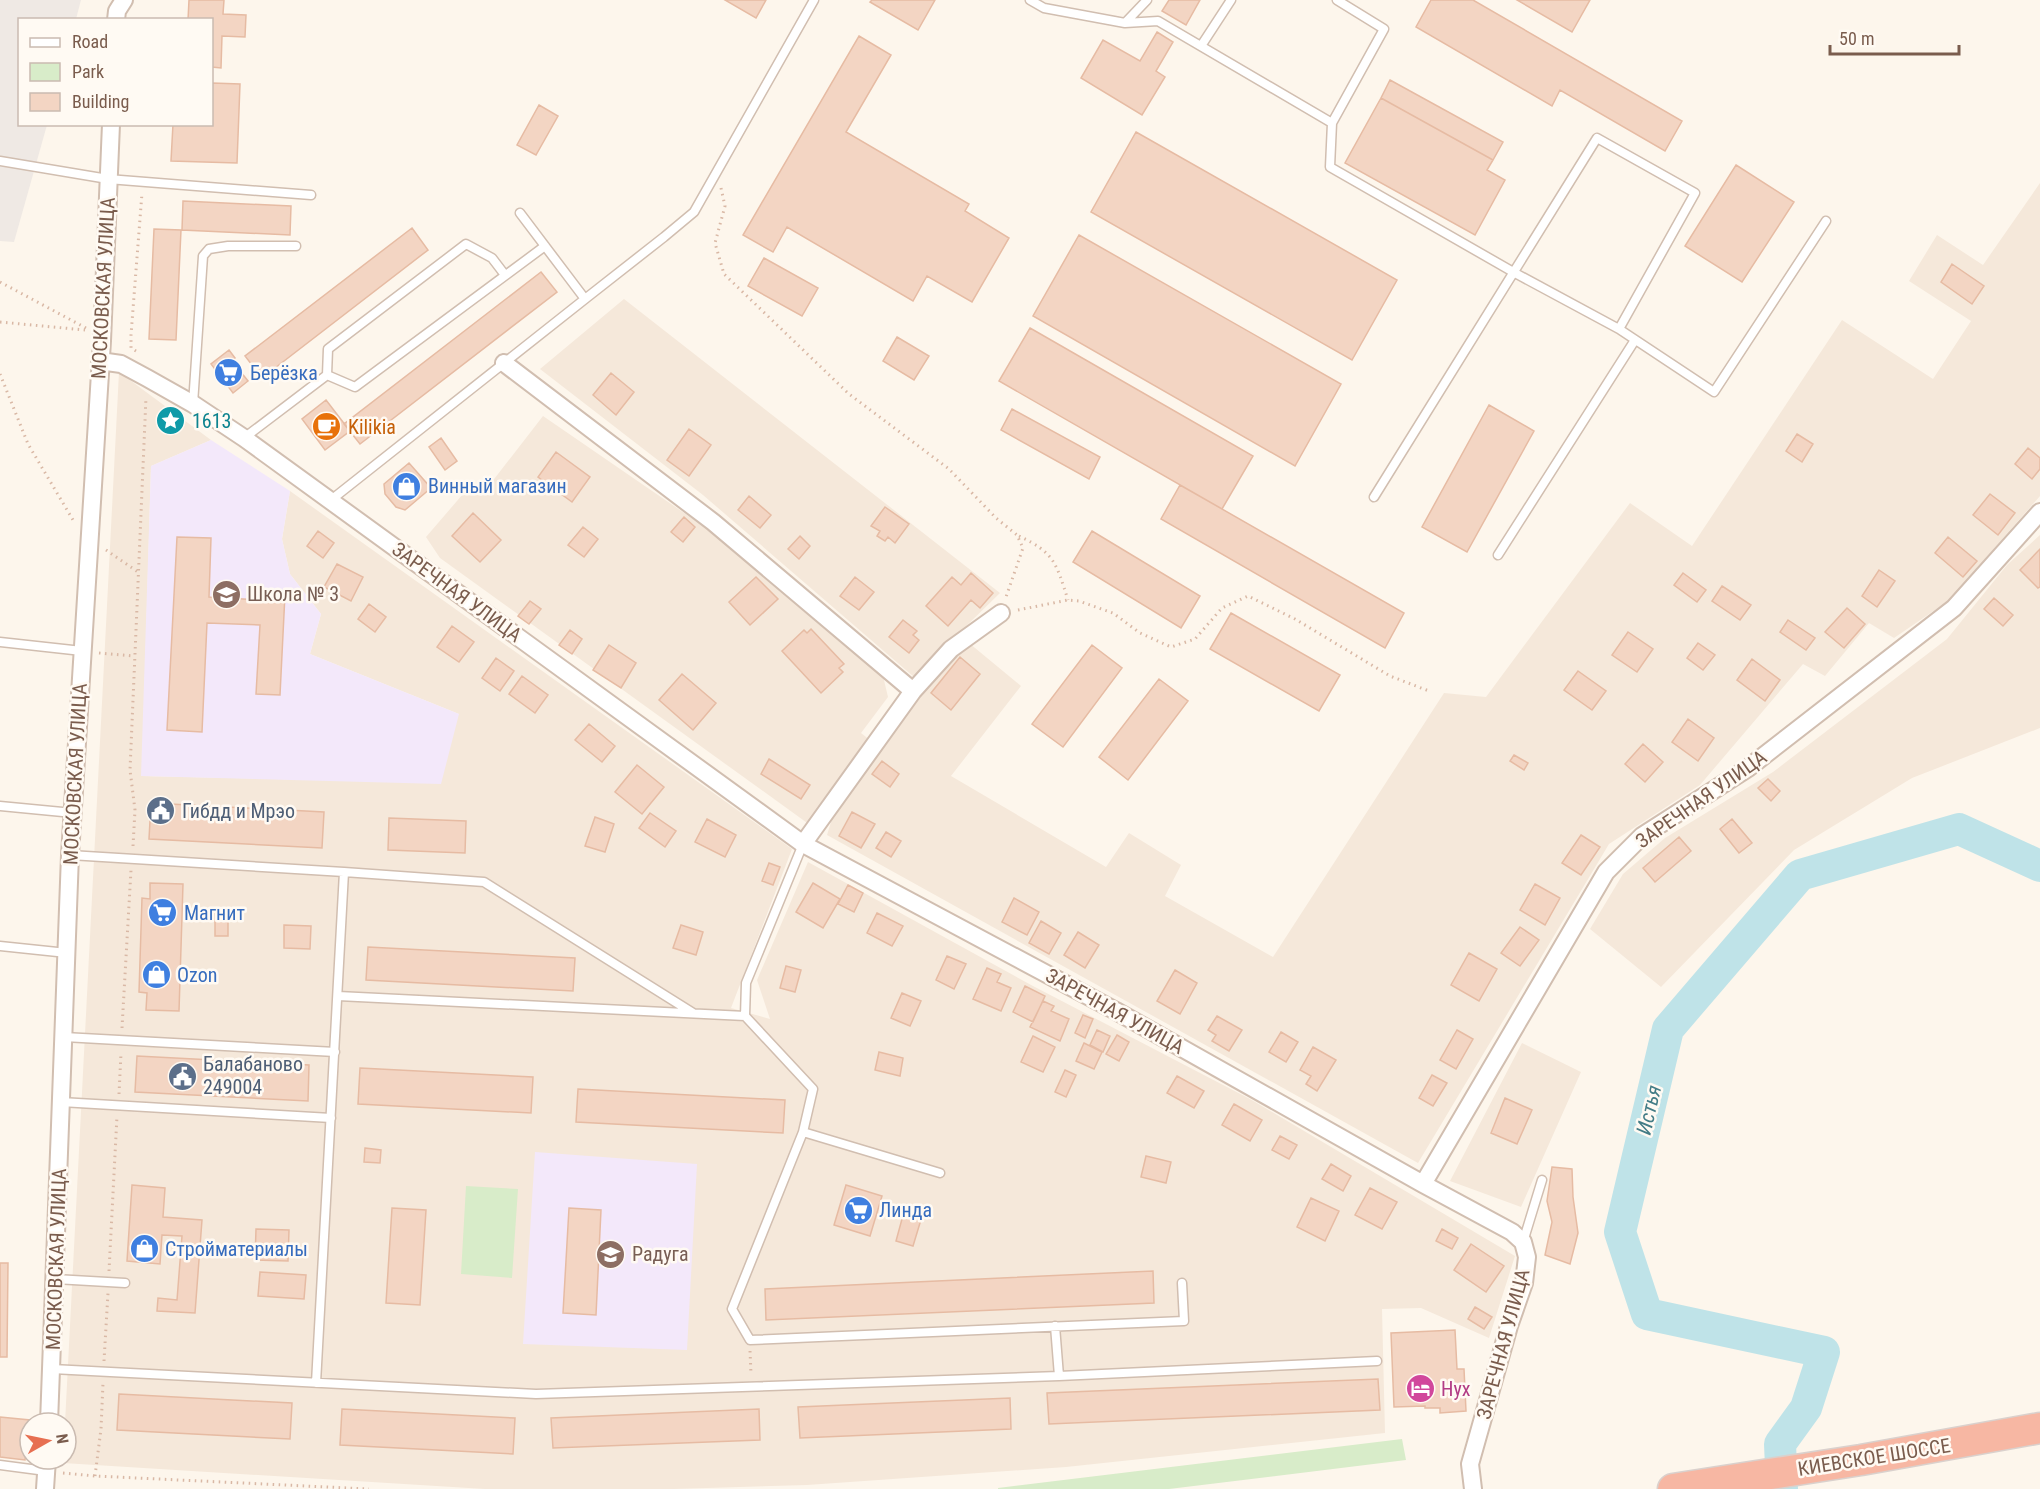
<svg xmlns="http://www.w3.org/2000/svg" width="2040" height="1489" viewBox="0 0 2040 1489" font-family="'Roboto Condensed',sans-serif">
<rect width="100%" height="100%" fill="#fdf6ec"/>
<path fill="#f5e8da" d="M2040,183V496L1948,601L1894,638L1869,623L1825,676L1803,664L1700,785L1609,844L1418,1163L827,835L835,809L917,697L969,643L1021,686L951,776L1106,867L1129,833L1181,865L1165,896L1273,957L1444,693L1486,697L1630,503L1692,546L1842,320L1933,379L1971,321L1909,281L1937,235L1983,265Z
M624,299L1000,593L914,677L703,495L540,369Z
M119,372L211,440L151,466L142,776L320,780L459,714L310,654L321,614L290,574L282,539L290,491L792,849L731,1008L770,1019L757,980L808,862L1033,986L1250,1099L1515,1256L1489,1338L1421,1308L1382,1309L1385,1433L1066,1467L807,1485L674,1489H485L63,1463L64,1459H66L65,1423Z
M543,416L706,528L883,676L888,697L861,733L871,741L810,825L440,558L426,537L469,487L481,496Z
M2040,535V728L1912,778L1794,850L1661,987L1590,929L1623,874L1665,838L1773,772L1947,639L2007,565Z
M1522,1043L1581,1072L1521,1207L1450,1181Z"/>
<path fill="#efe9e4" d="M0,0H81L76,19L20,20V124L47,125L14,242L0,241Z"/>
<path fill="#f3e8fa" d="M211,440L290,491L282,539L290,574L321,614L310,654L459,714L441,784L141,776L151,466Z
M535,1152L697,1164L687,1350L523,1344Z"/>
<path fill="#d8ecc9" d="M466,1186L518,1189L512,1278L461,1274Z
M1402,1439L1406,1460L1169,1489H998V1488Z"/>
<g fill="none" stroke-linecap="round" stroke-linejoin="round">
<path stroke="#bfe3e8" stroke-width="32" d="M1782,1489L1780,1444L1806,1408L1824,1352L1647,1314L1620,1232L1668,1029L1800,875L1959,829L2040,866"/>
</g>
<path fill="#f3d5c3" stroke="#e6bba3" stroke-width="1.5" d="M189,0H224L223,14L246,15L245,37L222,36L221,68L212,67V20H188Z
M725,0H766L756,18Z
M872,0H935L918,30L870,2Z
M1169,0H1200L1186,25L1162,11Z
M1431,0H1473L1682,121L1665,151L1560,90L1552,106L1416,27Z
M1517,0H1590L1572,32Z
M1157,32L1173,42L1156,71L1165,77L1142,115L1081,78L1103,40L1140,61Z
M859,36L891,55L846,132L969,204L965,211L1009,238L972,302L927,276L913,301L787,227L773,252L743,235Z
M1390,80L1503,142L1493,160L1381,98Z
M212,83L240,84L237,163L171,161L173,124H212Z
M1381,98L1493,160L1487,170L1505,180L1475,235L1345,163Z
M539,105L558,116L536,155L517,145Z
M1136,132L1397,280L1352,360L1091,212Z
M1736,165L1794,202L1742,282L1685,246Z
M183,201L291,206L290,235L182,230Z
M412,228L428,250L262,378L245,356Z
M154,229L181,230L176,340L149,339Z
M1079,235L1341,384L1295,466L1033,316Z
M764,258L818,288L802,316L748,286Z
M1952,264L1984,286L1972,304L1941,282Z
M541,272L557,292L360,444L344,424Z
M1030,328L1253,456L1222,509L999,381Z
M897,337L929,356L914,380L883,361Z
M229,350L235,358L232,361L248,381L233,393L211,364Z
M611,373L634,392L616,415L593,395Z
M326,400L350,431L325,450L302,419Z
M1489,405L1534,431L1467,552L1422,527Z
M1012,409L1100,457L1089,479L1001,430Z
M689,429L711,445L689,476L667,460Z
M1797,434L1813,444L1802,462L1786,451Z
M441,438L457,461L445,470L429,447Z
M2028,448L2040,458V469L2032,479L2015,464Z
M556,452L590,477L572,502L538,477Z
M409,463L431,488L405,510L396,507L385,494L384,484Z
M1180,485L1404,613L1385,648L1161,519Z
M1990,494L2015,513L1998,535L1973,515Z
M749,496L771,515L760,528L738,510Z
M885,507L909,524L895,543L888,537L885,541L877,536L880,531L871,526Z
M473,513L501,540L480,562L452,536Z
M684,517L695,527L683,542L671,532Z
M583,527L598,539L584,557L568,545Z
M318,531L334,543L323,558L307,546Z
M1092,531L1200,596L1181,628L1073,562Z
M800,536L810,546L799,559L788,549Z
M177,537L211,538L209,597L261,600L262,592L285,594L280,695L256,694L260,625L207,623L202,732L167,730Z
M1948,537L1977,561L1963,577L1935,553Z
M2040,549V587L2038,588L2020,570Z
M337,564L363,577L351,601L324,587Z
M1879,570L1895,581L1877,607L1862,596Z
M971,573L993,593L980,608L971,600L948,626L926,606L952,577L961,585Z
M1683,573L1706,590L1697,602L1674,585Z
M756,577L778,599L750,625L729,602Z
M855,577L874,592L859,610L840,596Z
M1722,586L1751,605L1740,620L1712,601Z
M1994,598L2013,615L2003,626L1984,609Z
M530,601L541,609L529,624L518,616Z
M369,604L386,617L375,632L358,619Z
M1847,608L1865,624L1844,648L1825,632Z
M1231,613L1340,675L1319,711L1210,649Z
M903,620L917,631L913,635L919,640L909,653L889,637Z
M1788,620L1815,638L1806,650L1780,632Z
M452,626L474,642L459,662L437,647Z
M811,629L844,664L839,668L843,672L821,693L782,651L804,630L807,633Z
M570,630L582,639L572,654L559,645Z
M1628,632L1653,649L1637,672L1612,655Z
M1698,643L1715,655L1703,670L1687,658Z
M609,645L636,663L621,688L593,670Z
M1092,645L1122,668L1063,747L1032,724Z
M960,657L980,674L951,710L931,693Z
M496,658L514,671L500,691L482,678Z
M1752,659L1780,680L1765,701L1737,680Z
M1578,671L1606,691L1592,710L1564,690Z
M682,674L716,703L693,730L659,700Z
M522,676L548,695L535,713L509,694Z
M1159,679L1188,701L1128,780L1099,757Z
M1688,719L1714,738L1698,761L1672,742Z
M589,724L615,746L602,762L575,740Z
M1643,744L1663,762L1645,782L1625,764Z
M1514,755L1528,763L1524,770L1510,761Z
M769,759L810,785L801,799L761,774Z
M882,761L899,774L890,787L872,774Z
M637,765L664,787L642,814L615,792Z
M1768,779L1780,791L1771,801L1758,788Z
M151,803L324,812L322,848L149,839Z
M852,812L875,824L861,848L839,836Z
M650,813L676,831L665,847L639,828Z
M595,817L614,824L605,852L585,846Z
M389,818L466,821L465,853L388,850Z
M707,819L736,835L725,857L695,842Z
M1732,819L1752,843L1739,853L1720,829Z
M886,832L901,841L891,857L876,848Z
M1581,835L1600,847L1581,875L1562,863Z
M1679,837L1691,851L1655,882L1643,868Z
M769,863L780,867L773,885L762,881Z
M150,883L183,884L179,1011L146,1010L147,993L139,992L142,898L150,899Z
M813,883L840,899L823,928L796,912Z
M1535,884L1560,898L1545,925L1520,910Z
M848,885L863,893L854,912L838,904Z
M1014,898L1039,912L1027,935L1002,922Z
M215,913L228,914V936H215Z
M877,913L903,926L892,946L867,933Z
M1041,921L1061,933L1049,954L1029,943Z
M284,925L311,926L310,949L284,948Z
M681,925L703,932L696,955L673,948Z
M1520,927L1539,940L1520,966L1501,953Z
M1078,932L1099,945L1085,968L1064,955Z
M368,947L575,958L573,991L366,980Z
M1469,953L1497,969L1479,1001L1451,985Z
M947,956L966,964L954,989L936,980Z
M786,966L801,970L795,992L780,988Z
M987,968L1001,974L997,982L1011,988L1001,1011L973,999Z
M1175,970L1197,983L1180,1014L1157,1001Z
M1025,986L1045,996L1033,1022L1013,1012Z
M902,993L921,1001L910,1026L891,1018Z
M1043,1001L1054,1006L1051,1011L1069,1019L1060,1041L1030,1027Z
M1083,1015L1093,1019L1085,1038L1075,1033Z
M1217,1016L1242,1030L1229,1051L1212,1041L1216,1035L1208,1030Z
M1097,1030L1110,1036L1103,1052L1090,1045Z
M1457,1030L1473,1039L1456,1069L1440,1060Z
M1281,1032L1298,1042L1286,1062L1269,1052Z
M1117,1035L1129,1042L1119,1061L1106,1054Z
M1033,1036L1055,1047L1043,1072L1021,1062Z
M1084,1043L1102,1052L1094,1069L1076,1061Z
M1313,1047L1336,1060L1317,1091L1306,1084L1311,1076L1300,1070Z
M879,1052L903,1058L900,1076L875,1070Z
M137,1056L309,1065L308,1101L135,1092Z
M360,1068L533,1077L531,1113L358,1104Z
M1065,1070L1076,1075L1066,1097L1055,1092Z
M1432,1075L1447,1083L1433,1106L1419,1098Z
M1177,1076L1204,1091L1194,1108L1167,1093Z
M578,1089L785,1100L783,1133L576,1122Z
M1505,1098L1532,1110L1517,1144L1491,1133Z
M1234,1104L1262,1120L1250,1141L1222,1125Z
M1280,1136L1297,1145L1289,1159L1272,1150Z
M365,1148L381,1150L380,1163L364,1162Z
M1146,1156L1171,1162L1166,1183L1141,1177Z
M1331,1164L1351,1176L1343,1191L1322,1179Z
M1552,1167L1572,1169L1573,1197L1578,1233L1570,1264L1545,1255L1552,1222L1547,1201Z
M132,1185L165,1188L163,1217L202,1220L195,1313L157,1311L158,1298L177,1300L182,1236L162,1235L160,1264L127,1261Z
M846,1185L882,1196L870,1236L834,1225Z
M1370,1188L1397,1202L1382,1229L1355,1215Z
M1311,1198L1339,1211L1325,1241L1297,1227Z
M392,1208L426,1210L420,1305L386,1303Z
M569,1208L601,1210L596,1315L563,1313Z
M905,1208L923,1213L913,1246L896,1241Z
M256,1229L289,1230L288,1261L255,1260Z
M1442,1229L1458,1238L1452,1249L1436,1241Z
M1471,1244L1504,1266L1486,1292L1454,1270Z
M0,1263H8L7,1357H0Z
M1153,1271L1154,1303L766,1320L765,1289Z
M260,1272L306,1275L304,1299L258,1296Z
M1475,1307L1492,1317L1484,1329L1468,1319Z
M1455,1330L1457,1369H1464L1466,1411L1440,1413V1408H1425V1406L1394,1407L1391,1333Z
M1378,1379L1380,1410L1049,1424L1047,1393Z
M119,1394L292,1403L290,1439L117,1430Z
M1010,1398L1011,1429L800,1438L798,1407Z
M342,1409L515,1418L513,1454L340,1445Z
M759,1409L760,1440L553,1448L551,1418Z
M0,1417L30,1420L25,1460L0,1457Z"/>
<g fill="none" stroke-linecap="round" stroke-linejoin="round">
<defs>
<path id="lane" d="M1030,0L1044,8L1125,23L1147,0
M1125,23L1158,21L1332,123L1330,167L1515,273L1619,329
M1201,46L1231,0
M1332,123L1384,29L1337,0
M0,161L108,179L311,195
M585,299L664,237L694,212L814,0
M327,375L328,349L466,244L492,258L505,275
M193,404L203,256L209,249L228,246H296
M244,438L327,375L355,387L545,246
M1374,497L1597,138L1695,193L1619,329L1714,392L1826,221
M331,500L585,299L520,213
M1498,555L1635,340
M0,642L82,651
M0,806L73,813
M803,844L746,983L745,1016L813,1089L803,1132L732,1309L750,1340L1184,1321L1182,1283
M70,855L344,872L316,1383
M344,872L484,882L693,1013
M0,946L67,953
M338,996L745,1016
M64,1037L335,1052
M61,1102L331,1118
M803,1132L940,1173
M1523,1242L1542,1180
M55,1279L125,1283
M1055,1326L1059,1376
M52,1369L536,1394L1059,1376L1377,1361
M0,1465L46,1471"/>
<path id="street" d="M116,20L117,11L124,0
M100,361L121,364L147,378L193,404L244,438L803,844L1116,1011L1423,1184L1512,1232L1523,1242L1527,1257L1524,1283L1509,1326L1470,1464L1473,1489
M504,363L713,522L913,691
M803,844L913,691L951,649L1001,613
M1423,1184L1606,872L1642,836L1748,768L1954,608L2040,512
M49,1423L70,855L102,341L111,124
M45,1489L47,1459"/>
<path id="highway" d="M1673,1489L1861,1460L2040,1428"/>
</defs>
<use href="#lane" stroke="#d1beb0" stroke-width="11"/>
<use href="#street" stroke="#d1beb0" stroke-width="20"/>
<use href="#highway" stroke="#dad1cd" stroke-width="33"/>
<path stroke="#d9b8a5" stroke-width="3" stroke-dasharray="1.5 4.5" stroke-linecap="butt" d="M721,188L725,206L715,243L724,274L849,394L949,469L996,518L1017,535L1023,548L1006,597
M0,282L86,328
M0,322L85,330
M136,351L131,348V335L142,193
M0,374L28,444L73,520
M1019,536C1055,553 1056,563 1068,600
M106,550L138,572
M1018,610L1068,600L1079,601L1113,613L1140,633L1171,647L1195,639L1222,608L1248,596L1295,619L1390,676L1429,691
M99,653L134,656
M133,846L135,810L130,770L146,397
M122,1028L131,870
M119,1094L121,1053
M109,1271L117,1116
M750,1351L751,1374
M104,1361L108,1293
M63,1473L95,1476L369,1489
M95,1476L101,1429L103,1383"/>
<use href="#lane" stroke="#fff" stroke-width="8"/>
<use href="#street" stroke="#fff" stroke-width="16"/>
<use href="#highway" stroke="#f7b7a3" stroke-width="30"/>
</g>
<defs>
<symbol id="supermarket-disc" viewBox="-11 -11 22 22"><circle r="9.5" fill="#3f7fe0" stroke="#fffaf3"/><path d="M-6-5.5h2.5l.6 2H6L4.5 2H-2.5L-4.4-4H-6ZM-1.5 3.2a1.3 1.3 0 1 0 .1 0ZM3 3.2a1.3 1.3 0 1 0 .1 0Z" fill="#fff"/></symbol>
<symbol id="sight-disc" viewBox="-11 -11 22 22"><circle r="9.5" fill="#0f9aa8" stroke="#fffaf3"/><path d="M0-6L1.8-2.2L6-1.7L2.9 1.2L3.7 5.4L0 3.3L-3.7 5.4L-2.9 1.2L-6-1.7L-1.8-2.2Z" fill="#fff"/></symbol>
<symbol id="cafe-disc" viewBox="-11 -11 22 22"><circle r="9.5" fill="#e8710a" stroke="#fffaf3"/><path d="M-5.5-4.5H6V0H3Q3 3.5 0 3.5H-2.5Q-5.5 3.5-5.5 0ZM3-3.2v2h1.7v-2ZM-6 4.5H4V6H-6Z" fill="#fff"/></symbol>
<symbol id="shop-disc" viewBox="-11 -11 22 22"><circle r="9.5" fill="#3f7fe0" stroke="#fffaf3"/><path d="M-5-2.5h2.3a2.7 3.5 0 0 1 5.4 0H5L5.5 6h-11ZM-1.5-2.5h3a1.5 2.3 0 0 0-3 0Z" fill="#fff"/></symbol>
<symbol id="school-disc" viewBox="-11 -11 22 22"><circle r="9.5" fill="#8d6e63" stroke="#fffaf3"/><path d="M0-5L7-2L0 1L-7-2ZM-4 1L0 2.5L4 1V4Q0 6-4 4Z" fill="#fff"/></symbol>
<symbol id="civic-disc" viewBox="-11 -11 22 22"><circle r="9.5" fill="#5c6f8a" stroke="#fffaf3"/><path d="M-.6-6.5H3V-4.5H.6V-3L4-1V1h2V6H-6V1h2V-1L-.6-3ZM-1.2 2.5V6h2.4V2.5Z" fill="#fff"/></symbol>
<symbol id="hotel-disc" viewBox="-11 -11 22 22"><circle r="9.5" fill="#d1479c" stroke="#fffaf3"/><path d="M-6-4.5h1.5V1H6V5H4.5V3h-9V5H-6ZM-4 0a1.8 1.8 0 1 1 3.6 0ZM.5 0V-2.5h3Q6-2.5 6 0Z" fill="#fff"/></symbol>
</defs>
<g fill-rule="evenodd">
<use href="#supermarket-disc" x="212" y="356" width="33" height="33"/>
<use href="#sight-disc" x="154" y="404" width="33" height="33"/>
<use href="#cafe-disc" x="310" y="410" width="33" height="33"/>
<use href="#shop-disc" x="390" y="470" width="33" height="33"/>
<use href="#school-disc" x="210" y="578" width="33" height="33"/>
<use href="#civic-disc" x="144" y="794" width="33" height="33"/>
<use href="#supermarket-disc" x="146" y="896" width="33" height="33"/>
<use href="#shop-disc" x="140" y="958" width="33" height="33"/>
<use href="#civic-disc" x="166" y="1060" width="33" height="33"/>
<use href="#supermarket-disc" x="842" y="1194" width="33" height="33"/>
<use href="#shop-disc" x="128" y="1232" width="33" height="33"/>
<use href="#school-disc" x="594" y="1238" width="33" height="33"/>
<use href="#hotel-disc" x="1404" y="1372" width="33" height="33"/>
</g>
<g text-anchor="middle" dominant-baseline="central" stroke-width="5" stroke-linejoin="round" paint-order="stroke">
<g font-size="20" fill="#7a5c4d" stroke="#fffaf3">
<text transform="translate(103 288) rotate(-87)">МОСКОВСКАЯ УЛИЦА</text>
<text transform="translate(457 592) rotate(36)">ЗАРЕЧНАЯ УЛИЦА</text>
<text transform="translate(75 774) rotate(-87)">МОСКОВСКАЯ УЛИЦА</text>
<text transform="translate(1701 799) rotate(-35)">ЗАРЕЧНАЯ УЛИЦА</text>
<text transform="translate(1115 1011) rotate(29)">ЗАРЕЧНАЯ УЛИЦА</text>
<text transform="translate(56 1259) rotate(-88)">МОСКОВСКАЯ УЛИЦА</text>
<text transform="translate(1503 1344) rotate(-75)">ЗАРЕЧНАЯ УЛИЦА</text>
<text transform="translate(1874 1457) rotate(-9)">КИЕВСКОЕ ШОССЕ</text>
</g>
<g font-size="20" fill="#366cbe" stroke="#fffaf3" text-anchor="start">
<text x="250" y="373">Берёзка</text>
<text x="428" y="486">Винный магазин</text>
<text x="184" y="913">Магнит</text>
<text x="177" y="975">Ozon</text>
<text x="879" y="1210">Линда</text>
<text x="165" y="1249">Стройматериалы</text>
</g>
<g font-size="20" fill="#0d838f" stroke="#fffaf3" text-anchor="start">
<text x="192" y="421">1613</text>
</g>
<g font-size="20" fill="#c56008" stroke="#fffaf3" text-anchor="start">
<text x="348" y="427">Kilikia</text>
</g>
<g font-size="20" fill="#785e54" stroke="#fffaf3" text-anchor="start">
<text x="247" y="594">Школа № 3</text>
<text x="632" y="1254">Радуга</text>
</g>
<g font-size="20" fill="#4e5e75" stroke="#fffaf3" text-anchor="start">
<text x="182" y="811">Гибдд и Мрэо</text>
<text x="203" y="1064">Балабаново<tspan x="203" dy="23">249004</tspan></text>
</g>
<g font-size="20" fill="#b23c85" stroke="#fffaf3" text-anchor="start">
<text x="1441" y="1389">Нух</text>
</g>
<g font-size="21" font-style="italic" fill="#437c86" stroke="#fffaf3">
<text transform="translate(1649 1110) rotate(-77)">Истья</text>
</g>
</g>
<rect x="18" y="18" width="195" height="108" fill="#fffaf3" stroke="#cabbb1" stroke-width="1.5"/>
<rect x="30" y="38" width="30" height="9" fill="#ffffff" stroke="#cabbb1" stroke-width="1.5"/>
<text x="72" y="48" font-size="18" fill="#7a5c4d">Road</text>
<rect x="30" y="63" width="30" height="18" fill="#d8ecc9" stroke="#cabbb1" stroke-width="1.5"/>
<text x="72" y="78" font-size="18" fill="#7a5c4d">Park</text>
<rect x="30" y="93" width="30" height="18" fill="#f3d5c3" stroke="#cabbb1" stroke-width="1.5"/>
<text x="72" y="108" font-size="18" fill="#7a5c4d">Building</text>
<g transform="translate(48 1441) rotate(81)"><circle r="28" fill="#fffaf3" stroke="#cabbb1" stroke-width="1.5"/>
<path d="M0-4.5L10 22L0 15L-10 22Z" fill="#e76f51"/>
<text y="-9" font-size="16" font-weight="bold" text-anchor="middle" fill="#7a5c4d">N</text>
</g>
<path d="M1830 45v9h129v-9" fill="none" stroke="#7a5c4d" stroke-width="3"/>
<text x="1839" y="45" font-size="18" fill="#7a5c4d" stroke="#fffaf3" stroke-width="4.5" paint-order="stroke">50 m</text>
</svg>
